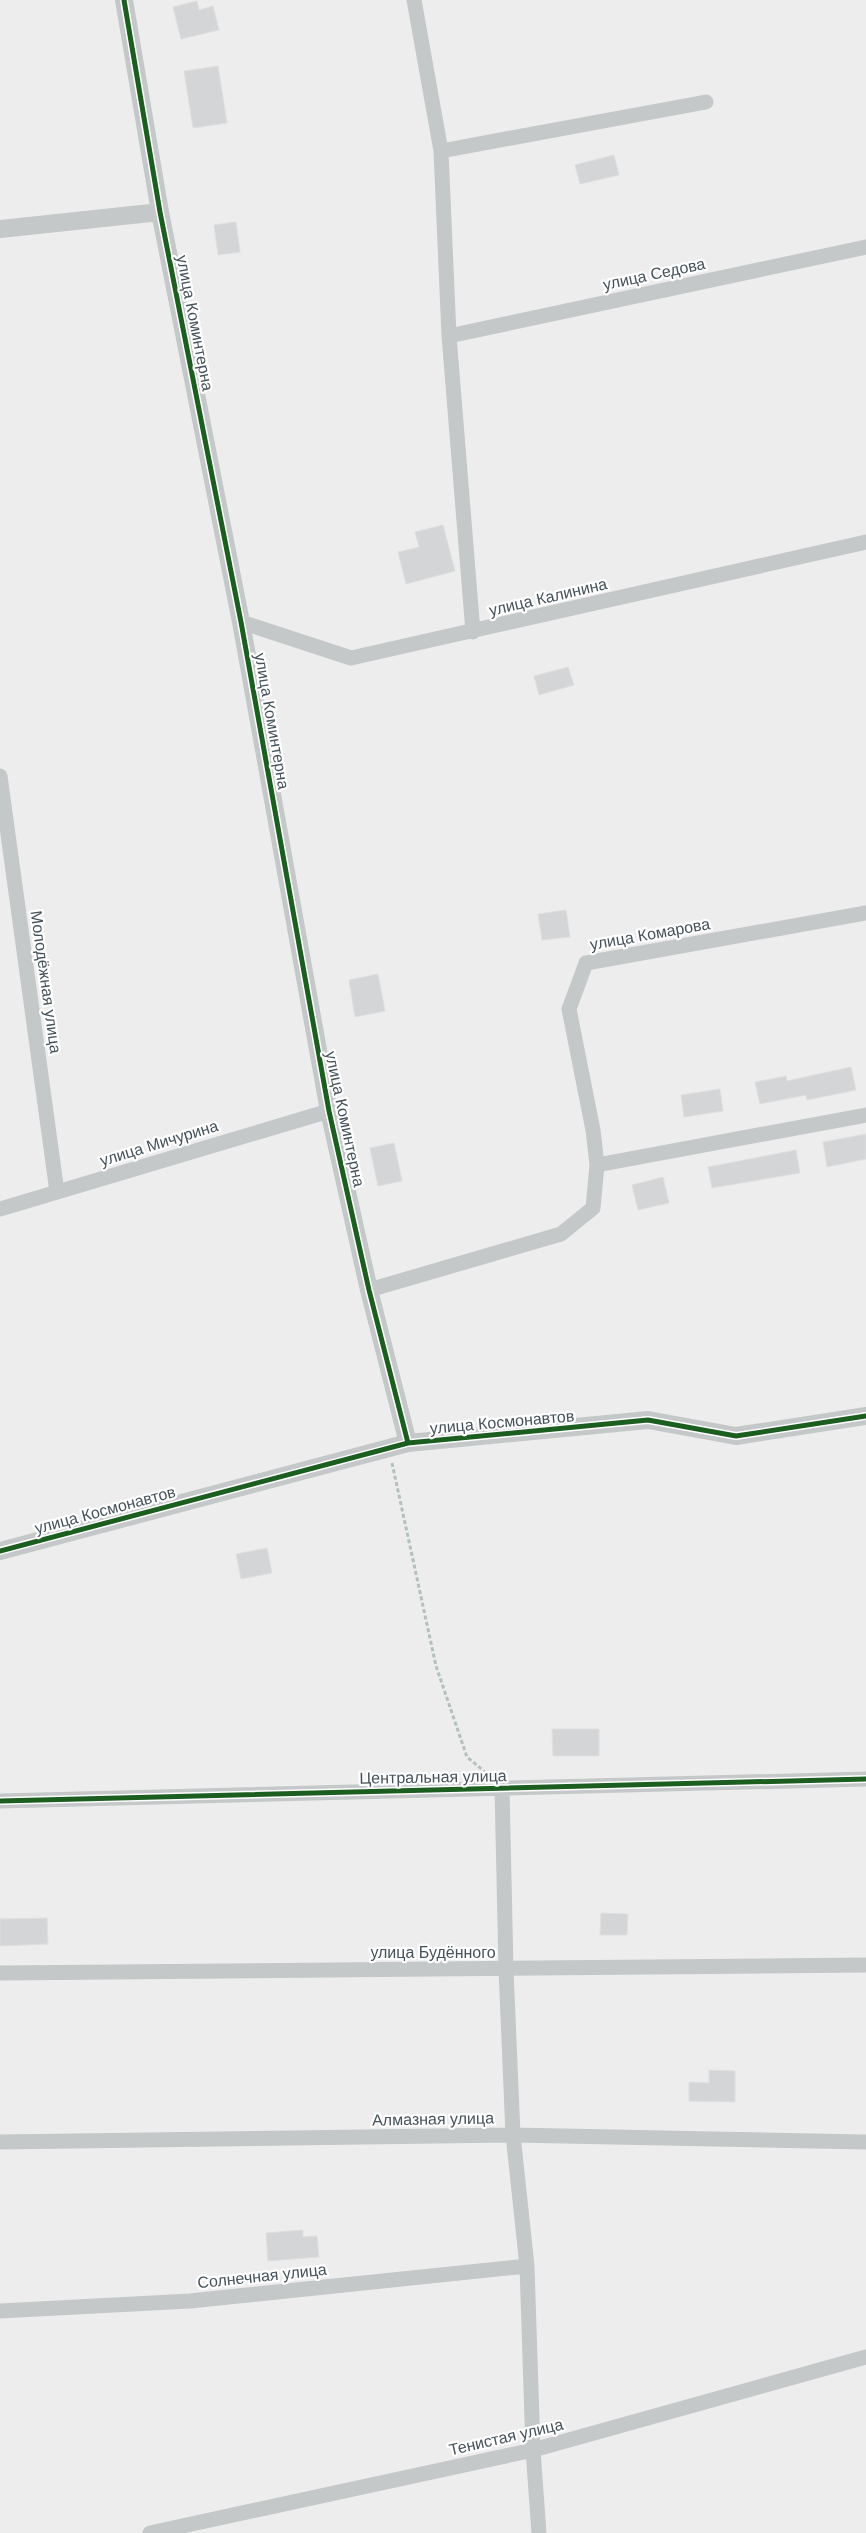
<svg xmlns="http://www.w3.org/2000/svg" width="866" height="2533" viewBox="0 0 866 2533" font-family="Arial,sans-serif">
<rect width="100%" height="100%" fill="#eeeded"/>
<path fill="#d4d5d6" stroke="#dfdfe0" d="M197,1L199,10L213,6L219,30L181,39L173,7Z
M218,66L227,123L193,128L184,71Z
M614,155L619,175L580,184L575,165Z
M236,222L240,252L218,255L214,225Z
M443,525L455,571L406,584L398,552L419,547L415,532Z
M568,667L574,685L539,695L534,676Z
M566,910L570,937L542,940L538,914Z
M378,974L385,1011L355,1017L349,980Z
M851,1067L856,1090L807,1100L806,1095L760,1104L755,1082L786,1076L787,1081Z
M720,1089L723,1111L684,1117L681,1095Z
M866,1134V1159L827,1167L823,1142Z
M394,1143L402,1181L378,1186L370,1148Z
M796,1150L800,1173L712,1188L708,1167Z
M663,1177L669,1203L638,1210L632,1185Z
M267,1548L272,1573L241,1579L236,1554Z
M552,1729H599V1756H553Z
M601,1913L628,1914L627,1935H600Z
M47,1918L48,1944L0,1946V1919Z
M709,2070L735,2071V2102L689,2101V2082L709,2083Z
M303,2230V2237L317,2236L319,2257L268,2261L266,2233Z"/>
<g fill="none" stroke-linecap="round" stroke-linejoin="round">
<path stroke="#b4c0bb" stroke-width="3" stroke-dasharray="4 2.5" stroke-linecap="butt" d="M392,1463L436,1666L467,1757L485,1772"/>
<path stroke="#c4c8c9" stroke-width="15" d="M414,0L441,151L449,336L473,632
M441,151L706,102
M449,336L866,247
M241,622L351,658L866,542
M0,776L57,1192
M597,1165L866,1115
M0,1209L329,1111
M369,1290L561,1234L593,1208L597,1165L593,1130L569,1009L586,963L866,913
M502,1788L506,1969L513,2135L527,2266L533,2450L539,2533
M0,1801L866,1779
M0,1973L866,1965
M0,2142L513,2135L866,2142
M0,2311L190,2301L527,2266
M150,2533L533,2450L866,2357"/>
<path stroke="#c4c8c9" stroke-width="18" d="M124,0L160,212L241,622L329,1111L369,1290L408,1443
M0,229L160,212
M0,1551L408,1443L648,1420L736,1436L866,1416"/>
<defs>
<path id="cycleway" d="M124,0L160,212L241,622L329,1111L369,1290L408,1443
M0,1551L408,1443L648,1420L736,1436L866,1416
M0,1801L866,1779"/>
</defs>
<use href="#cycleway" stroke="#fff" stroke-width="8"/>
<use href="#cycleway" stroke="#1b5e20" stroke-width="5"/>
</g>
<g text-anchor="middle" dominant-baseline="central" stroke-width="4.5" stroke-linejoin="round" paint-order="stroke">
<g font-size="16" fill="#455259" stroke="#fff">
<text transform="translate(654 274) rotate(-12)">улица Седова</text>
<text transform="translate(195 323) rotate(79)">улица Коминтерна</text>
<text transform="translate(548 597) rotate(-13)">улица Калинина</text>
<text transform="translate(272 721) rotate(80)">улица Коминтерна</text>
<text transform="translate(650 934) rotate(-10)">улица Комарова</text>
<text transform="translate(46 982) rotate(82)">Молодёжная улица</text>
<text transform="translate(345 1119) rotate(78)">улица Коминтерна</text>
<text transform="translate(159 1143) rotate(-17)">улица Мичурина</text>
<text transform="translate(502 1422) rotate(-5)">улица Космонавтов</text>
<text transform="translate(105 1510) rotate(-15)">улица Космонавтов</text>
<text transform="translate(433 1777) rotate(-1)">Центральная улица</text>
<text x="433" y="1952">улица Будённого</text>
<text transform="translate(433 2119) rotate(-1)">Алмазная улица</text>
<text transform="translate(262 2276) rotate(-6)">Солнечная улица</text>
<text transform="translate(506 2437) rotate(-13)">Тенистая улица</text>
</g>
</g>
</svg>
